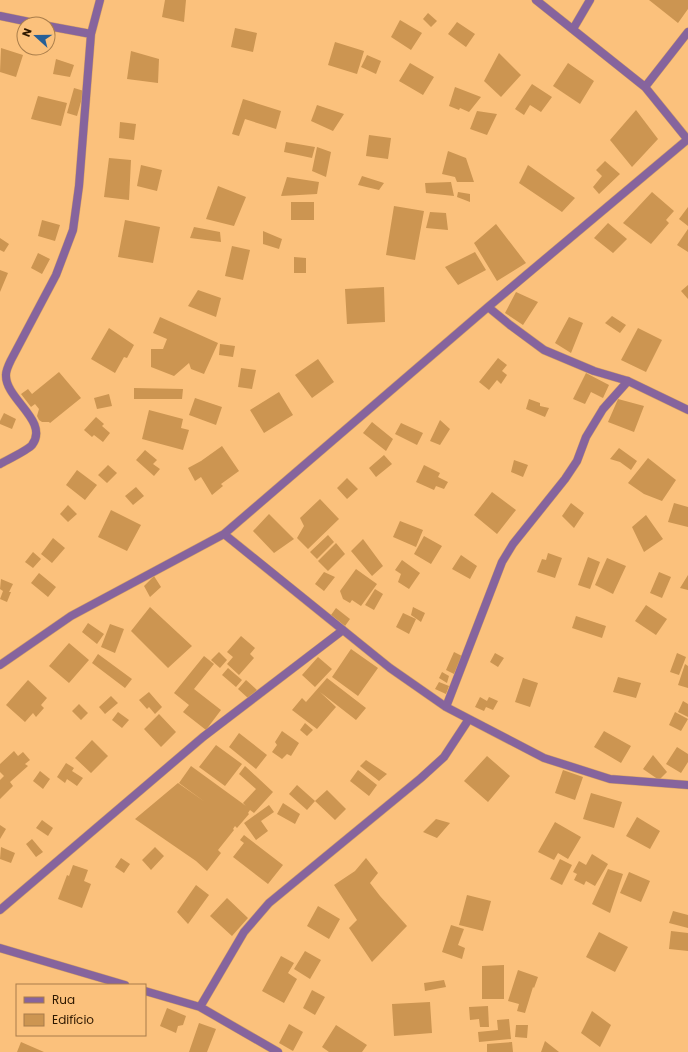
<svg xmlns="http://www.w3.org/2000/svg" width="688" height="1052" viewBox="0 0 688 1052" font-family="Poppins,sans-serif">
<rect width="100%" height="100%" fill="#fbc17c"/>
<path fill="#cc9551" d="M165,0H186L184,22L162,17Z
M649,0H688V9L678,23Z
M428,13L437,21L431,27L423,19Z
M400,20L422,33L411,50L391,37Z
M457,22L475,34L466,47L448,34Z
M235,28L257,33L253,52L231,47Z
M335,42L364,51L357,74L328,65Z
M1,48L23,55L16,77L0,72Z
M131,51L159,59L158,83L127,79Z
M499,53L521,75L501,97L484,81Z
M367,55L381,61L376,74L361,67Z
M56,59L74,65L70,77L53,74Z
M410,63L434,77L423,95L399,81Z
M568,63L594,81L580,104L553,86Z
M532,84L552,97L541,112L530,105L524,115L515,109Z
M455,87L481,97L469,112L460,108L459,110L449,106Z
M74,88L84,91L77,116L67,113Z
M38,96L67,103L61,126L31,119Z
M243,99L281,111L276,129L245,119L239,136L232,134Z
M317,105L344,114L333,131L311,121Z
M636,110L658,139L632,167L610,140Z
M477,111L497,114L487,135L470,129Z
M120,122L136,124L134,140L119,138Z
M369,135L391,138L388,159L366,156Z
M286,142L315,147L312,158L284,152Z
M317,147L331,152L326,177L312,171Z
M448,151L466,158L474,182H457L455,177L442,174Z
M109,158L131,160L129,200L104,197Z
M605,161L620,174L599,194L593,187L602,176L596,170Z
M141,165L162,170L157,191L137,186Z
M528,165L575,198L562,212L519,183Z
M362,176L384,183L379,190L358,185Z
M287,177L319,182L317,194L281,196Z
M451,182L454,196L426,193L425,183Z
M218,186L246,197L234,226L206,219Z
M458,192L470,194V202L457,197Z
M652,192L674,211L666,220L669,223L651,244L623,223Z
M291,202H314V220H291Z
M394,206L424,211L415,260L386,255Z
M688,207V226L679,219Z
M430,212L446,213L448,230L426,228Z
M42,220L60,225L55,241L38,236Z
M125,220L160,227L153,263L118,257Z
M608,223L627,239L613,253L594,238Z
M496,224L526,263L497,281L474,243Z
M194,227L220,232L221,242L190,238Z
M688,229V252L677,245Z
M263,231L282,239L279,249L263,244Z
M0,238L9,244L4,252L0,250Z
M232,246L250,250L243,280L225,276Z
M475,252L486,270L458,285L445,267Z
M38,253L50,259L42,274L31,268Z
M294,257L306,258V273H294Z
M0,270L8,273L0,292Z
M688,285V299L681,291Z
M384,287L385,322L347,324L345,289Z
M198,290L221,298L216,317L188,306Z
M516,292L538,302L523,325L505,313Z
M612,316L626,325L620,333L605,323Z
M160,317L218,343L204,374L191,369L189,363L174,376L151,367V349H163L167,339L153,333Z
M569,317L583,323L571,353L555,343Z
M109,328L134,345L127,358L124,357L115,373L91,359Z
M638,328L662,340L646,372L621,360Z
M220,344L235,346L233,357L219,355Z
M498,358L507,365L502,371L507,375L501,384L497,380L489,390L479,382Z
M318,359L334,382L312,398L295,375Z
M241,368L256,370L252,389L238,387Z
M59,372L81,398L50,423L49,422H42L39,420L37,416L39,409L35,404L31,407L21,394L28,389L32,394Z
M586,373L609,385L603,398L591,392L585,404L573,399Z
M134,388L183,389L182,399H134Z
M279,392L293,415L264,433L250,410Z
M109,394L112,406L97,409L94,398Z
M195,398L222,407L216,425L189,415Z
M529,399L540,403V406L549,408L545,417L526,409Z
M618,399L644,406L634,432L608,422Z
M149,410L183,419L181,428L189,430L183,450L142,439Z
M4,413L16,419L12,429L0,424V421Z
M96,417L104,424L102,426L110,433L103,442L94,435L92,437L84,430Z
M440,420L450,429L440,445L430,441Z
M372,422L393,439L386,451L363,433Z
M401,423L423,433L417,445L395,434Z
M222,446L239,471L221,484L223,486L212,495L201,477L195,481L188,468L201,461Z
M619,448L637,461L631,470L620,462L610,459Z
M145,450L157,460L153,464L160,469L154,476L136,460Z
M384,455L392,464L376,477L369,468Z
M648,458L676,480L662,501L644,494L628,483Z
M514,460L528,465L523,477L511,472Z
M108,465L117,473L107,483L98,475Z
M424,465L440,473L438,477L448,482L444,489L436,486L434,490L416,482Z
M77,470L97,485L85,500L66,485Z
M347,478L358,489L347,499L337,488Z
M136,487L144,496L133,505L125,496Z
M492,492L516,510L497,534L474,515Z
M320,499L339,519L308,549L297,538L304,526L300,518Z
M571,503L584,513L574,528L562,516Z
M674,503L688,507V527L668,522Z
M68,505L77,514L68,522L60,514Z
M111,510L141,525L127,551L98,537Z
M269,514L294,539L274,553L253,531Z
M646,515L663,539L644,552L632,527Z
M400,521L423,530L416,547L393,537Z
M328,535L334,542L317,559L310,552Z
M424,536L442,546L431,564L414,554Z
M53,538L65,548L52,563L41,554Z
M363,539L383,566L372,576L351,551Z
M336,543L345,554L328,571L318,561Z
M33,552L41,559L33,568L25,562Z
M548,553L562,558L555,578L537,572L542,559L546,560Z
M461,555L477,566L470,579L452,569Z
M588,557L600,562L590,589L578,585Z
M607,558L626,566L613,594L595,585Z
M402,560L420,573L409,589L398,582L401,574L395,570Z
M356,569L377,584L361,606L352,600L350,603L343,599L340,591Z
M324,572L335,577L324,591L315,584Z
M659,572L671,577L662,598L650,593Z
M39,573L56,587L48,597L31,583Z
M688,575V590L680,588Z
M154,576L161,587L150,597L144,586Z
M1,579L13,584L9,592H11L7,602L0,599L3,591L0,589Z
M375,589L383,594L374,610L365,605Z
M646,605L667,619L656,635L635,621Z
M150,607L192,646L168,668L131,631Z
M413,607L425,613L421,622L411,615Z
M336,608L350,619L345,626L331,615Z
M403,613L416,619L409,634L396,627Z
M576,616L606,626L602,638L572,628Z
M88,623L104,634L97,644L82,632Z
M110,624L124,629L115,653L101,647Z
M241,636L255,648L250,654L254,658L239,675L227,664L233,657L227,652Z
M69,643L89,660L69,683L49,666Z
M351,649L378,668L358,696L332,677Z
M219,652L227,660L220,668L211,660Z
M454,652L462,656L454,674L446,670Z
M495,653L504,658L498,667L490,662Z
M677,653L686,657L679,675L670,672Z
M98,654L132,679L125,688L92,663Z
M204,656L214,664L194,689L221,710L206,730L183,712L189,705L174,693Z
M318,657L332,669L315,687L302,675Z
M685,664L688,666V688L678,685Z
M228,668L242,680L236,687L222,675Z
M442,672L449,676L447,683L439,678Z
M618,677L641,683L636,698L613,692Z
M327,678L366,708L356,720L320,692L336,707L317,729L292,710L302,698L306,702Z
M523,678L538,683L530,707L515,702Z
M28,680L47,698L41,705L44,708L36,717L33,713L25,722L6,705Z
M246,680L257,690L249,699L238,689Z
M439,682L449,686L446,694L435,689Z
M149,692L162,707L155,714L149,707L147,709L139,700Z
M111,696L118,703L105,714L99,707Z
M480,697L487,701L489,697L498,701L493,710L486,707L484,711L475,707Z
M683,701L688,704V717L678,712Z
M79,704L88,713L81,720L72,711Z
M118,712L129,720L122,728L112,720Z
M675,712L688,719L681,731L669,725Z
M159,714L176,732L161,747L144,729Z
M305,723L313,730L307,736L300,730Z
M282,731L299,743L291,756L287,754L282,759L272,752L277,745L275,742Z
M604,731L631,746L621,763L594,747Z
M239,733L267,755L256,769L229,747Z
M92,740L108,756L91,773L75,758Z
M216,745L242,764L225,786L199,767Z
M677,747L688,754V762L681,773L666,764Z
M14,751L18,756L23,752L30,760L25,764L28,766L10,782L13,786L0,799V780L4,776L0,772V764Z
M653,755L667,772L659,780L643,769Z
M487,756L510,776L488,802L464,781Z
M366,760L387,774L379,781L360,766Z
M66,763L74,768L72,771L83,778L77,786L67,779L65,783L57,777Z
M191,766L246,806L243,803L256,789L239,774L245,766L273,792L254,813L250,810L248,813L249,814L237,828L235,826L233,829L234,830L218,850L221,853L207,871L196,861L135,819L178,783L205,802L179,783Z
M358,770L377,785L369,796L350,781Z
M563,770L583,777L575,800L555,793Z
M40,771L50,779L43,789L33,781Z
M297,785L315,801L327,790L346,809L335,820L315,801L307,810L289,794Z
M591,793L622,802L614,828L583,819Z
M283,803L300,814L295,824L277,814Z
M269,805L274,812L261,821L268,831L256,840L244,823Z
M637,817L660,831L650,849L626,836Z
M436,819L450,823L437,838L423,832Z
M42,820L53,828L48,836L36,828Z
M555,822L581,837L568,859L558,853L554,860L538,852Z
M0,825L6,829L0,839Z
M244,835L283,865L268,884L233,857L244,843L240,840Z
M32,839L43,852L36,857L26,844Z
M1,847L15,853L11,863L0,859Z
M155,847L164,856L151,870L142,860Z
M592,854L608,864L595,886L586,881L584,885L574,880L577,874L573,872L579,861L586,865Z
M121,858L130,864L124,873L115,867Z
M366,858L378,873L370,883L380,896L407,926L372,962L349,928L357,920L334,885L355,871Z
M560,859L572,865L562,885L550,879Z
M73,865L88,870L84,881L91,884L82,908L58,899L67,875L69,876Z
M608,869L623,874L610,913L592,904Z
M629,872L650,881L641,902L620,893Z
M196,885L209,895L188,924L177,912Z
M467,895L491,901L483,931L459,925Z
M227,898L248,918L232,936L210,916Z
M318,906L340,919L329,939L307,926Z
M673,911L688,915V928L669,923Z
M451,925L464,929L458,945L465,948L462,959L442,952Z
M671,931L688,933V951L669,949Z
M599,932L628,947L615,972L586,957Z
M305,951L321,960L310,979L294,969Z
M281,956L294,963L288,973L297,979L284,1003L262,991Z
M504,965V999H482V966Z
M518,970L538,977L534,988L533,987L525,1013L517,1011L519,1004L508,1001Z
M444,980L446,987L425,991L424,983Z
M312,990L325,997L315,1015L303,1008Z
M430,1002L432,1033L394,1036L392,1004Z
M488,1006L489,1027H480L479,1019L470,1020L469,1007Z
M167,1008L186,1016L183,1025L178,1026L176,1033L160,1026Z
M592,1011L611,1025L600,1047L581,1033Z
M509,1019L511,1039L479,1042L478,1032L498,1030L497,1020Z
M199,1023L216,1029L207,1052H189Z
M289,1024L303,1032L293,1051L279,1043Z
M336,1025L367,1045L362,1052H329L322,1047Z
M516,1025H528L527,1038L515,1037Z
M545,1041L559,1052H541Z
M21,1042L44,1052H17Z
M512,1042L513,1052H487V1044Z"/>
<g fill="none" stroke-linecap="round" stroke-linejoin="round">
<defs>
<path id="minor" d="M536,0L645,87L688,140
M0,16L39,24
M48,26L91,34
M573,29L590,0
M645,87L688,32
M488,307L510,325L544,350L594,371L628,381L688,410
M0,464C7,460 28,450 32,445C50,421 5,399 6,375C6,370 9,364 11,360L56,275L73,230L79,186L91,34L100,0
M224,534L390,668L446,707L469,719L544,758L610,779L688,785
M0,665L71,616L224,534L488,307L688,139
M446,707L502,562L513,544L565,479L577,461L586,437L603,409L628,381
M0,910L203,737L343,630
M0,948L125,985
M145,991L200,1007L278,1052
M200,1007L244,932L269,903L421,778L444,757L469,719"/>
</defs>
<use href="#minor" stroke="#d6a366" stroke-width="9"/>
<use href="#minor" stroke="#86649d" stroke-width="8"/>
</g>
<rect x="16" y="984" width="130" height="52" fill="#fbc17c" stroke="#a97d4a"/>
<rect x="24" y="997" width="20" height="6" fill="#86649d" stroke="#a97d4a"/>
<text x="52" y="1004" font-size="12" fill="#2d1800">Rua</text>
<rect x="24" y="1014" width="20" height="12" fill="#cc9551" stroke="#a97d4a"/>
<text x="52" y="1024" font-size="12" fill="#2d1800">Edifício</text>
<g transform="translate(36 36) rotate(291)"><circle r="19" fill="#fbc17c" stroke="#a97d4a"/>
<path d="M0-3L7 15L0 10L-7 15Z" fill="#265f97"/>
<text y="-6" font-size="11" font-weight="bold" text-anchor="middle" fill="#2d1800">N</text>
</g>
</svg>
